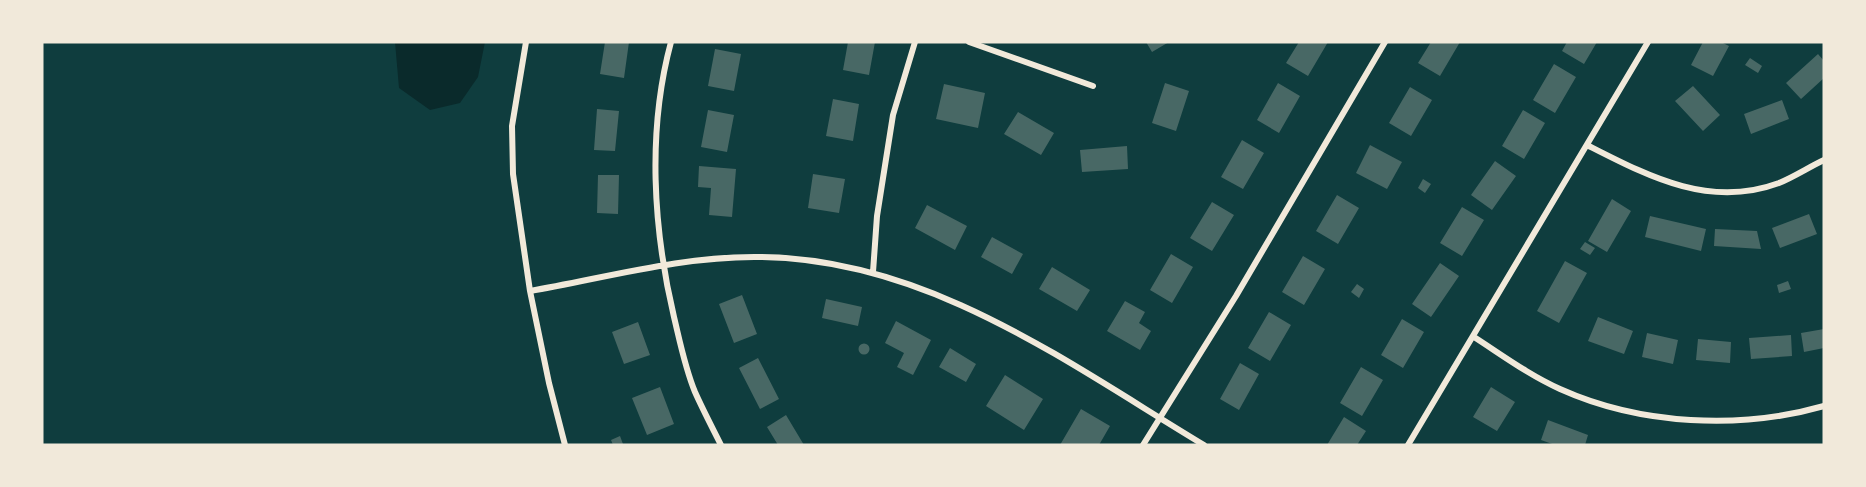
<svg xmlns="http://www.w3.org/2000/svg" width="1866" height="487" viewBox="0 0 1866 487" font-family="Jost,sans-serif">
<rect width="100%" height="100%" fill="#0f3d3e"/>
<path fill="#0a2a2b" d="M395,42H485L478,77L460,103L430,110L399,88Z"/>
<path fill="#486865" d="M605,42H629L624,78L600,74Z
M848,42H875L869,75L843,70Z
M1146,42H1169L1152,52Z
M1299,42H1328L1308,76L1286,63Z
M1431,42H1460L1440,76L1418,63Z
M1567,42H1597L1584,64L1562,51Z
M1703,42H1721L1729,46L1713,76L1691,65Z
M715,49L741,54L734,91L708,86Z
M1818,54L1824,61V78L1801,99L1786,83Z
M1750,58L1762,66L1758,73L1745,65Z
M1554,64L1576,77L1555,113L1533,100Z
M1165,83L1189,91L1176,131L1152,123Z
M1278,83L1300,96L1279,133L1257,120Z
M944,84L985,93L978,128L936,119Z
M1693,86L1720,115L1703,131L1675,101Z
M1410,87L1432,100L1411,136L1389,123Z
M833,99L859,104L853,141L826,136Z
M1782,100L1789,119L1751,134L1744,114Z
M597,109L619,111L615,151L594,150Z
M708,110L734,115L727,152L701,147Z
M1523,110L1545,123L1524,159L1502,146Z
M1018,112L1054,133L1041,155L1004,134Z
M1242,140L1264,153L1243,189L1221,177Z
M1370,145L1402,162L1387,189L1356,173Z
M1127,146L1128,169L1082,172L1080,150Z
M1495,161L1516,176L1492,210L1471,195Z
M699,166L736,169L732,217L709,215L711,188L698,187Z
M813,174L845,179L839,213L808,208Z
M598,175H619L618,214L597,213Z
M1423,179L1431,184L1425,193L1418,188Z
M1337,195L1359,208L1338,244L1316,231Z
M1612,199L1631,211L1607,252L1588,241Z
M1212,202L1234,215L1212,251L1190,238Z
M927,205L967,226L955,250L915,228Z
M1462,207L1484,220L1462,256L1440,243Z
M1809,214L1817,234L1780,248L1772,228Z
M1650,216L1706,229L1701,251L1645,237Z
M1715,229L1757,231L1761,249L1714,246Z
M992,237L1023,254L1012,274L981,257Z
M1585,242L1595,248L1590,255L1580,249Z
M1171,254L1193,267L1172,303L1150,290Z
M1303,256L1325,269L1304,305L1282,292Z
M1565,261L1587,273L1559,323L1537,311Z
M1440,263L1459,276L1431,317L1412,304Z
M1052,267L1090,290L1077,311L1039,289Z
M1788,281L1791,289L1779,293L1777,285Z
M1357,284L1364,289L1359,298L1351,292Z
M742,295L757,334L734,343L719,304Z
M826,299L862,307L858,326L822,318Z
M1125,301L1145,312L1139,323L1151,331L1140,350L1107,331Z
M1269,312L1291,325L1270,361L1248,348Z
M1598,317L1633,331L1624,354L1588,341Z
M1402,319L1424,332L1403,368L1381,355Z
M896,321L931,340L913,375L897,367L904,353L885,343Z
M638,322L650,355L624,364L612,332Z
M1824,329V348L1804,352L1801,333Z
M1647,333L1678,340L1673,364L1642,357Z
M1791,335L1792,356L1751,359L1749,338Z
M1698,339L1731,342L1730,363L1696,360Z
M858.5 349a5.5 5.5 0 1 1 11 0a5.5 5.5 0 1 1-11 0Z
M950,348L976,364L966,382L939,367Z
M758,358L779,399L760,409L739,368Z
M1240,363L1259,374L1239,410L1220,399Z
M1361,367L1383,380L1362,416L1340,403Z
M1005,375L1043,399L1024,430L986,406Z
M660,387L674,424L647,435L632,398Z
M1491,387L1515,402L1497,431L1473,417Z
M1081,409L1110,426L1099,445H1060Z
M786,415L804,445H778L767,427Z
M1344,417L1366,431L1357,445H1327Z
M1548,420L1588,435L1585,445H1555L1541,440Z
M620,436L623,444L613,445L611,440Z"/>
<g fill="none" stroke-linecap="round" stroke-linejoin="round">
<path stroke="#f1e9da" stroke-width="6" d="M526,42L512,126L513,174L530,291L549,383L565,445
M671,42C647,131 653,228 674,317C680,342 685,368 695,392C703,410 712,427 721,445
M969,42L1093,86
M1587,145C1648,176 1709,209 1779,183C1794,177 1809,167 1824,160
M873,272L877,216L893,115L915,42
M530,291C605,278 682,256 759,257C927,258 1066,362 1204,445
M1474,337C1502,355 1529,375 1560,389C1640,425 1740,430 1824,406
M1143,445L1236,296L1385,42
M1408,445L1648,42"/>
</g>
<rect width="1866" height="487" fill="none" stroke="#f1e9da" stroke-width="87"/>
</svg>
